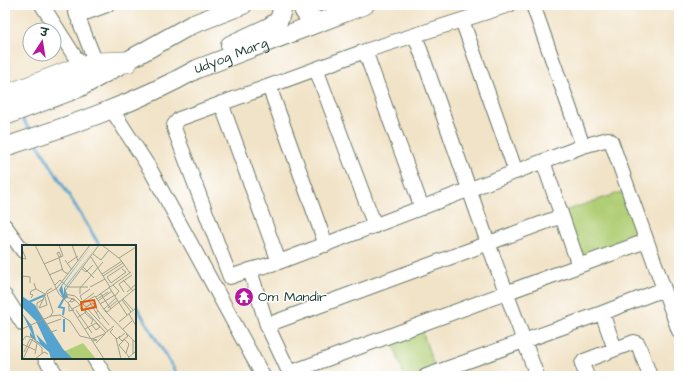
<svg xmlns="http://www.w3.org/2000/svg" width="684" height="381" viewBox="0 0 684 381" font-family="'Architects Daughter','Playpen Sans Deva',sans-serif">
<rect width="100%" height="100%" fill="#fff"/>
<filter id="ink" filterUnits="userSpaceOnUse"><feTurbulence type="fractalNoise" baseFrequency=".025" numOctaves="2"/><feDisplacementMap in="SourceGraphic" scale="8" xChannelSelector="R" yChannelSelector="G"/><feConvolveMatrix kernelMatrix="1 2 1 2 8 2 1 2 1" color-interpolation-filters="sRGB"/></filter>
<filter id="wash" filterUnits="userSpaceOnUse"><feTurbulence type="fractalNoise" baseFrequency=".012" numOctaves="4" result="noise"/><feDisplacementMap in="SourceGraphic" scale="16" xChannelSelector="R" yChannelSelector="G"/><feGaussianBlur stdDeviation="0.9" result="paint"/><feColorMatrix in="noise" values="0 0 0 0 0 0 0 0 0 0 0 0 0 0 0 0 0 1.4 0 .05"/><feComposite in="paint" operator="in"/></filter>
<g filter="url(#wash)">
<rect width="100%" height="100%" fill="#f1e3c7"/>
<path fill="#b0ce75" stroke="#688654" d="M628,190L645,240L582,262L564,211Z
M421,328L435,369L415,376H404L391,338Z"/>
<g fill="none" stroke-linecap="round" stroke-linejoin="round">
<path stroke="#57a3cf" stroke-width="3" d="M22,117L31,133
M37,143L100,246
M135,304L178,376"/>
</g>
</g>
<g filter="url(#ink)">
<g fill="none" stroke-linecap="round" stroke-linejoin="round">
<defs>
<path id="minor" d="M42,5L86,74
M73,5L96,63
M509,5L365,51L179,119L174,125V128L230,277L250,270L279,262L583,146L608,139L611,141L679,331
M533,5L583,146
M77,16L107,5
M462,20L516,172
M415,35L488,243L537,376
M365,51L422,208
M316,69L375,226
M269,86L326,245
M221,103L279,262
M112,110L150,169L263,376
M543,161L579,266
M5,226L23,251
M250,270L267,325L291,376
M5,296L23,324
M602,313L615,349
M267,325L562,216
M45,358L57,376
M94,358L105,376
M289,373L646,241
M426,376L602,313L664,289
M587,376L582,364L584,361L634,342L638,344L650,376"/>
<g id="major">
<path d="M303,5C302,16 314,19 321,22"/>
<path d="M230,45L269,27L279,20L282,10L280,5"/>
<path d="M5,116L79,88L191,25L243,5"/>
<path id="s1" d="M5,147C71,125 137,103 197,69L365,5"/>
</g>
<path id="highway" d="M5,96L81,67L96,63L127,62"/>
</defs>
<use href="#minor" stroke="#687767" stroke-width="16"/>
<use href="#major" stroke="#687767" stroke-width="20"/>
<use href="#highway" stroke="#687767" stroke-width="22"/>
<use href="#minor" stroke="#fff" stroke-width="14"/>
<use href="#major" stroke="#fff" stroke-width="18"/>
<use href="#highway" stroke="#fff" stroke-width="21"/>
</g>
</g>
<defs>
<symbol id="temple-disc" viewBox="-11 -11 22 22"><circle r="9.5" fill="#b5179e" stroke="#fff"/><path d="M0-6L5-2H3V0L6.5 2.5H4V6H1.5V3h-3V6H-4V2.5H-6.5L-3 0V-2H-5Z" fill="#fff"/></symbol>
</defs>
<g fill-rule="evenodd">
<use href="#temple-disc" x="233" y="286" width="22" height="22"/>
</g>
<g text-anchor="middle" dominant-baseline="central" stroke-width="3" stroke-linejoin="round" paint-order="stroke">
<g font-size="14" fill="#1f3d34" stroke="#fff">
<text stroke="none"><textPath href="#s1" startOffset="244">Udyog Marg</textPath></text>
</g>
<g font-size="14" fill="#1f3d34" stroke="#fff" text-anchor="start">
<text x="258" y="297">Om Mandir</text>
</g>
</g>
<g transform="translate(22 245)">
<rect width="114" height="114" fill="#f1e3c7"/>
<path d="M61,98L74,114H31L30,112Z" fill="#b0ce75"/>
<path d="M70,0L40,41L42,50V43L76,0L43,43L46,52L39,57L41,53L37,45L39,41ZM0,51L13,60L41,104L51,114H29L27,107L8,91V87L11,91L0,68L10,81L14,95L18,98L14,89L25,100L14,76L0,62Z" fill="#57a3cf"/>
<path fill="none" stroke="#57a3cf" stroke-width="2" d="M41,55L37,62L42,63L41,70M7,57L23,50M42,74V87"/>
<path fill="none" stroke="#9da18c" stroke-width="1" d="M13,0L37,49L46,58L82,114M50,0L56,16M80,0L98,14L108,28M0,4L4,14L0,13M37,7L39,11L37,12L35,8ZM71,9L79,15L87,5M69,12L88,42M37,13L41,26L46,29M97,13L114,2M43,15L50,25M46,18L56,11M22,19L41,11L37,0M61,22L72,33M60,24L64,27L71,20M100,24L104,27L89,38L85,32L103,20M80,29L100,16M27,30L41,24M0,31L8,32V38M81,31L101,18M101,35L111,46M12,38L14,44L23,49M33,40L38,35L46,42H66M91,40L97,46L93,51M68,42L83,34M87,42L105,70M35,43L68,0M102,47L97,39L110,30M105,47L114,39M78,48L89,64M43,49L53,51L61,59M58,49V43L81,17M43,52L52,54L58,60M74,52L109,27M9,53L11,50L8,49L9,46L14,44M44,53L43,46L77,0M22,54L15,58V64L29,87L35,85M75,54L86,47M101,54L111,65M60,55L58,51L68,44M100,55L109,67M67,56L78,74M76,56L90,46M60,57L72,48M46,58L50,54L53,55L50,57L48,56M47,59V66L52,65M60,59L73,51L83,66L114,98M61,59L86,86M78,59L93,50M64,62L71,58L76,66M17,63L25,46L30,43M17,63L25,60L23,52M86,63L96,55M50,64L62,58M82,64L94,53M54,65L70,88M63,65L84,88M83,65L85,67L114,43M63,68L71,75L69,79M74,68L76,66L87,80M107,69L114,81M28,72L31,67L25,49L35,43M56,72L64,67L58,63M97,77L114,63M25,79L39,74M0,84L29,71L38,70L48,76L58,91L75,95L71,96M63,84L74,78L78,82L74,85L70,80M91,84L88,87L95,94L98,91M101,84L110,76M103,88L97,93L100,96L106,91L104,89M94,93L99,114M8,94L15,98L13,109M70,94L82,89L92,81M102,94L107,99L104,108M1,95L4,91L11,93L20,103V109M102,95L97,100L107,112M74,98L83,89M0,99L13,105M2,107L8,94M111,109V95M1,114L11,93M13,114L22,107L26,109M105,114L114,106"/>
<path fill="#de580e" fill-opacity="0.15" stroke="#de580e" stroke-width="2" d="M72,55L74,62L60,65L59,57Z"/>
<rect width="114" height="114" fill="none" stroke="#1f3d34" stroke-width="2"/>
</g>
<rect width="684" height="381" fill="none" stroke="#fff" stroke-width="20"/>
<g transform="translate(42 42) rotate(12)"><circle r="19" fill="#ffffff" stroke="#a5b1ae"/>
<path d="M0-3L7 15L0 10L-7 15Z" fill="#b5179e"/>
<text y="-6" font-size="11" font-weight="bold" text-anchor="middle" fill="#1f3d34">उ</text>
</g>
</svg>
